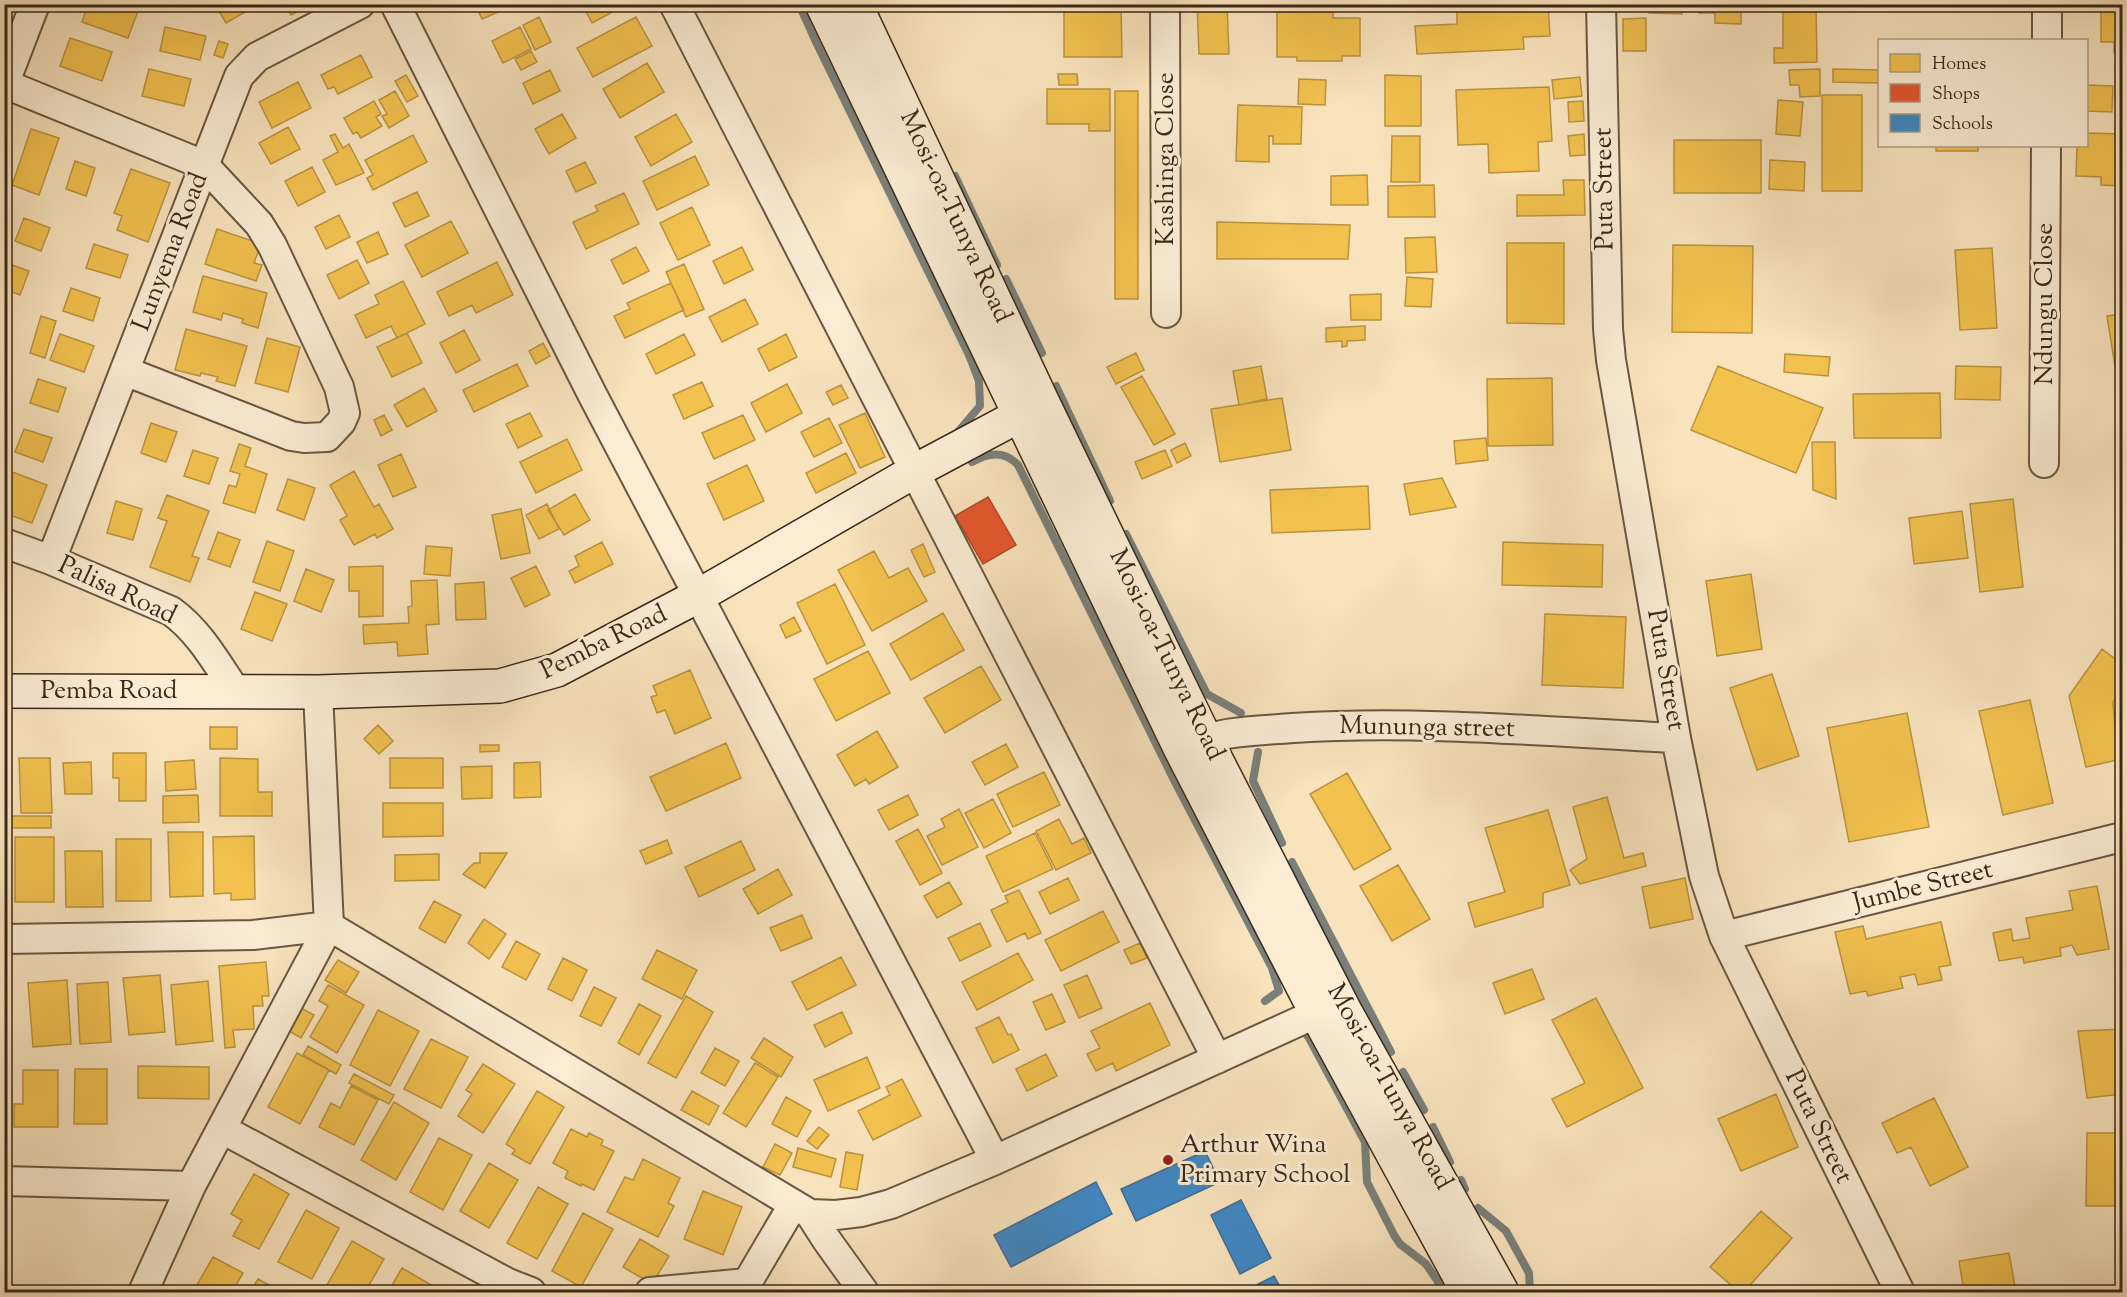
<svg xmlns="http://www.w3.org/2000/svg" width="2127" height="1297" viewBox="0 0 2127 1297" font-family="'Sorts Mill Goudy',serif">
<rect width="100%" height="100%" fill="#f8e3bd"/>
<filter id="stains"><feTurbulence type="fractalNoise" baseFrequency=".00333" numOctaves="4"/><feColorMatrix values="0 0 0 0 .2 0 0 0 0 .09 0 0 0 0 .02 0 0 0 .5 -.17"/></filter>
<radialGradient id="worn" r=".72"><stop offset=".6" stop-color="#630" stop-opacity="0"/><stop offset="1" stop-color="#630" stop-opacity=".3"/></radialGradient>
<path fill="#f2c14e" stroke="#bb933e" stroke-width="1.5" d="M88,4H119L138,11L128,38L82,22Z
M215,4H250L252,8L226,23Z
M285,4H312L291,15Z
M475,4H511L512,6L482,19Z
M582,4H618L620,8L592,23Z
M1064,4H1121L1122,57H1064Z
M1197,4H1227L1229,54H1199Z
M1457,4H1548L1550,36L1523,37L1524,49L1417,54L1415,26L1457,24Z
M1631,4H1741V24L1715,23V13H1699V6H1682V14L1649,13V8H1631Z
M1768,4H1816L1817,62L1774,63V48H1783V6L1768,7Z
M2101,4H2122V53H2114V42H2101Z
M1277,12H1333V18H1360V56H1342V61H1297V57H1277Z
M539,17L551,42L535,50L523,25Z
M636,17L652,46L593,77L577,48Z
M1646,18V51H1623V19Z
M165,27L206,36L200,60L160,51Z
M520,27L531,49L503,63L492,41Z
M70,38L112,52L102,81L60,66Z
M219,41L228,44L223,58L214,55Z
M531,51L537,62L521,70L515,59Z
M361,55L372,77L338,94L334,87L328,89L321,75Z
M647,63L664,92L620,118L603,89Z
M149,69L191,79L184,106L142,96Z
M1820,69V96L1800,97L1799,85H1790L1789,70Z
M1833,69L1880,70V83L1833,82Z
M550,70L560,91L533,104L523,83Z
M1058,74H1077L1078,85H1059Z
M406,75L418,96L407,102L395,81Z
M1385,75L1421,76V126H1385Z
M1580,77L1582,96L1554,99L1552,80Z
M1299,79L1326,80L1325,105L1298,104Z
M298,82L311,108L272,128L259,102Z
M2086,85L2113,86L2112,112L2086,111Z
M1549,87L1552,141L1538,142L1539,171L1489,173L1488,144L1458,145L1456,90Z
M1047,89H1110V131H1089V124H1047Z
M395,91L409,116L389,128L382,116L387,114L379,100Z
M1115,91H1138V299H1115Z
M1822,95H1862V191H1822Z
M1778,100L1803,102L1800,136L1776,134Z
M374,101L381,114L376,117L382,126L361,138L357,132L353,134L344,118Z
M1583,101L1584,121L1569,122L1568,102Z
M1238,105L1302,107L1301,144H1273V136H1269V162L1236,161Z
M562,114L576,138L549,154L535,129Z
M676,114L692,142L651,166L635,137Z
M288,127L300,149L271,164L259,143Z
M31,129L59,138L39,195L12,185Z
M2086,133L2122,134V186L2101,185V177L2076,176L2077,146H2086Z
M335,134L343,148L349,144L364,173L336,185L323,160L338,152L330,136Z
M1584,134L1585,155L1570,156L1568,136Z
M413,135L427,162L373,190L367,178L373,175L365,160Z
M1392,136H1420V182H1391Z
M1674,140H1761V193H1674Z
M1936,146H1978V151H1936Z
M695,156L709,185L657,210L643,181Z
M1770,160L1805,162L1804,191L1769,189Z
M75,161L95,168L86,196L66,189Z
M585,162L596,183L576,192L566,171Z
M312,167L325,192L298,206L285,181Z
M131,169L170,183L148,242L117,230L122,216L114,213Z
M1367,175L1368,205H1331V176Z
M1563,180H1584L1585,215L1517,216V195H1564Z
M1434,185L1435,217H1388V186Z
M417,192L429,216L405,227L393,203Z
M624,193L639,224L586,249L573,222L598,211L595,206Z
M692,207L710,245L678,260L660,223Z
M339,215L350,237L326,249L315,227Z
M24,218L50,228L41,251L15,241Z
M451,221L468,253L422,277L405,245Z
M1217,222L1350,225L1348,259H1217Z
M217,229L261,244L254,263L262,265L256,281L205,264Z
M378,232L388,254L367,263L357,242Z
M1435,237L1437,272L1406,273L1405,238Z
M1507,243H1564V324L1507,323Z
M94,244L128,255L120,278L86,268Z
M1673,245L1753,246L1752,333L1672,332Z
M636,247L649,271L623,284L611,260Z
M742,247L753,270L724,284L713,261Z
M1992,248L1997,328L1960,330L1955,250Z
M357,260L369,283L339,299L327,275Z
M4,262L29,271L20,295L4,289Z
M497,262L513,295L476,313L472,305L449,316L437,292Z
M684,264L704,309L686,317L666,272Z
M203,276L267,293L258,328L242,323L243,319L223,313L221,320L193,312Z
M1407,277L1433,279L1431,307L1405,306Z
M403,281L425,324L397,338L391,326L366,338L355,315L379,304L375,295Z
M671,283L684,310L625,338L614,316L630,309L627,303Z
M71,288L100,298L93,321L63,311Z
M1381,294V320H1351L1350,295Z
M745,299L758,324L722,342L709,317Z
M2122,314V398H2120L2107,316Z
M41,316L56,321L45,358L30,353Z
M1365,326V340L1347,341V346L1342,347V341L1326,342V328Z
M186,329L247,346L235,386L216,381L218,377L201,373L200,376L175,370Z
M464,330L480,360L456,373L440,343Z
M407,333L422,363L392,377L377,347Z
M60,334L94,346L84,372L50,360Z
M684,334L695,355L656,374L646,354Z
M786,334L797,357L769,371L758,349Z
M267,338L300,347L288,392L255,383Z
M543,343L550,356L536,364L529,351Z
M1136,353L1144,370L1116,384L1107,367Z
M1785,354L1830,357L1828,376L1784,372Z
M517,364L528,386L474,412L463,390Z
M1261,366L1267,399L1239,405L1233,371Z
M1718,366L1823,408L1796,473L1691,430Z
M1956,366L2001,367L2000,400L1955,399Z
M1142,376L1175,434L1154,445L1121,387Z
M1552,378L1553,445L1488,446L1487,379Z
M38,379L66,388L58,412L30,403Z
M702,382L713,406L684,419L673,395Z
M787,384L802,413L766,432L751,403Z
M841,385L848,398L833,405L826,392Z
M424,388L437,411L407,427L394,405Z
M1940,393L1941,438H1854L1853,394Z
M1282,398L1291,450L1220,462L1211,409Z
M530,413L542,436L518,448L506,424Z
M865,413L885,457L860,468L839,425Z
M384,415L392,430L381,436L374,420Z
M743,415L755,440L714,459L702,433Z
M829,418L842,443L814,457L801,432Z
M151,423L177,432L166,462L141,453Z
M24,429L52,438L43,462L15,452Z
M1486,438L1488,460L1456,464L1454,441Z
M567,439L582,470L536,493L520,462Z
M1812,442H1835L1836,499L1813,490Z
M1185,443L1191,456L1177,463L1171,450Z
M239,444L251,448L245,466L267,474L255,513L223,503L229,485L236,487L240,474L230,471Z
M193,450L218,458L209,484L184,476Z
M1165,450L1172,466L1142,479L1135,462Z
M846,453L856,473L816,493L806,473Z
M401,454L416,487L393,497L378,465Z
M747,465L764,501L724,520L707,484Z
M4,469L47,485L32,523L4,513Z
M354,471L374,507L379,504L393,529L377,538L375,534L354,545L340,520L347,516L330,485Z
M1442,478L1456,507L1410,515L1404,484Z
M288,479L315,488L304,520L277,510Z
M1368,486L1370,529L1272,533L1270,490Z
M575,494L590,520L564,535L548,510Z
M167,495L209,511L192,556L199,558L190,582L150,567L167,521L158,518Z
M2013,499L2023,587L1980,592L1970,504Z
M116,501L142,509L133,540L107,533Z
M547,504L559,529L539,539L526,515Z
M521,509L530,553L501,559L492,515Z
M1962,511L1968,558L1914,564L1909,518Z
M218,532L240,540L230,567L208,559Z
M267,541L294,551L280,591L253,582Z
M602,542L613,564L575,583L569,571L579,566L575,556Z
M1503,542L1603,545L1602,587L1502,585Z
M923,544L935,572L924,577L911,550Z
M426,546L452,548L450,576L424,574Z
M874,551L889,578L908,568L927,601L872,631L838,570Z
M383,566V616L359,617V591H349V567Z
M536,566L550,595L525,607L511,578Z
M306,569L334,580L321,612L294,601Z
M1751,574L1762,649L1717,656L1706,581Z
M437,580L439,624L426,625L428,654L398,656L397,642L364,644L363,625L409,623L408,607L412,606L411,581Z
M484,582L486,619L456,620L455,584Z
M835,584L865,645L827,664L797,603Z
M255,592L287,604L272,641L241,629Z
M943,613L964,650L911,680L890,644Z
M1545,614L1626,617L1623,688L1542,685Z
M794,617L801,631L786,638L780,625Z
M2102,649L2122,664V688L2113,702L2116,739L2122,738V759L2086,767L2069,696Z
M868,651L890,693L836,721L814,679Z
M981,666L1001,700L945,733L924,698Z
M690,670L711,718L675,734L665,710L657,713L651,697L657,695L653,686Z
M1772,674L1799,756L1757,770L1730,688Z
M2030,700L2053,803L2003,815L1979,711Z
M1907,713L1929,827L1849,842L1827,728Z
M378,725L393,741L379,754L364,739Z
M210,727H237V749H210Z
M877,731L898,767L869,784L866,779L855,786L837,755Z
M726,743L741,778L666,811L650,777Z
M1006,744L1018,767L985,785L972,762Z
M480,745H499V751L480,752Z
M113,753H146V801H119V778H113Z
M19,758H50L52,813H21Z
M220,758L258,759V792H272V816H220Z
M390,758H443V788H390Z
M194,760L196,789L166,791L165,762Z
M91,762L92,794H65L63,763Z
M540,762L541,797L514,798V763Z
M492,766V798L462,799L461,767Z
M1044,772L1060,805L1013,827L997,794Z
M1347,773L1391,849L1354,870L1310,794Z
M198,795L199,822L163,823V796Z
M908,795L918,815L889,830L878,810Z
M1607,797L1624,858L1643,853L1646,866L1580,884L1570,870L1587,859L1573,807Z
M993,799L1011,833L984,848L965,813Z
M383,803H443V836L383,837Z
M959,809L978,847L942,865L927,836L945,827L941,819Z
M1548,810L1570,885L1543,893V907L1475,927L1468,903L1505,892L1485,828Z
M8,816H51V828H8Z
M1059,819L1072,844L1084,838L1091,853L1056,870L1036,831Z
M918,829L942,873L920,885L896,841Z
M168,832H203V896L170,897Z
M1035,833L1053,869L1003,892L986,856Z
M254,836L255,899L231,900V893L214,894L213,837Z
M15,837H54V902H15Z
M116,839H151V901H116Z
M667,840L672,853L646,864L640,851Z
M741,841L755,870L699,897L685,867Z
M65,851H102L103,907H66Z
M480,853H507L485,888L463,874L474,863H480Z
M439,854V880L395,881V855Z
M1398,865L1430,919L1392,941L1360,886Z
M778,869L792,895L758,914L743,889Z
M1068,878L1079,900L1050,914L1039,892Z
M1685,878L1693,919L1650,928L1642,887Z
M949,882L962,904L937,918L924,896Z
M2097,886L2109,949L2077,955L2072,945L2060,948L2061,956L2024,963L2023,957L1999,961L1993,933L2011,929L2013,941L2030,938L2026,918L2073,910L2069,891Z
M1019,890L1041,933L1028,939L1025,933L1007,942L991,910L1008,902L1005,896Z
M434,901L461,915L445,943L419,928Z
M1103,911L1119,942L1061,971L1045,940Z
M802,915L812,938L781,951L770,928Z
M484,919L506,934L489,959L468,943Z
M1941,922L1951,965L1939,967L1942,980L1918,985L1915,974L1900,977L1903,988L1868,996L1866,991L1850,994L1835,932L1863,926L1866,939Z
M980,923L991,946L960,961L948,938Z
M516,941L540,954L526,980L502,967Z
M1140,943L1147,958L1131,964L1124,950Z
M657,950L697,970L682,999L642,979Z
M1018,953L1033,980L977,1010L962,982Z
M841,957L856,985L807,1010L792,982Z
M563,958L587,970L572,1001L548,989Z
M338,960L359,972L346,993L325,980Z
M266,962L269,996H262L263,1006H253L254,1029L233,1030L235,1047L225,1048L219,966Z
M1532,969L1544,999L1505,1014L1493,983Z
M160,975L165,1032L129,1035L123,978Z
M1087,975L1102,1008L1079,1018L1064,985Z
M67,980L71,1044L33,1047L28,983Z
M208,981L213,1041L176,1045L171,985Z
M108,982L111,1042L80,1044L77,984Z
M328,985L364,1005L337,1053L310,1037L328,1006L319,1001Z
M594,987L616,998L601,1026L580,1016Z
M1052,994L1065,1022L1046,1030L1033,1002Z
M686,996L713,1012L676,1078L648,1063Z
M1596,998L1643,1088L1567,1127L1552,1099L1585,1083L1552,1020Z
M1150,1003L1170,1045L1116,1071L1113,1063L1096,1071L1087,1054L1100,1048L1091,1031Z
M639,1004L661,1016L639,1055L618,1043Z
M301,1008L314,1015L301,1038L289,1031Z
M378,1010L419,1031L390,1086L350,1065Z
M842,1012L852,1033L825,1047L814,1025Z
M999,1017L1008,1035L1011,1034L1019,1050L993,1063L976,1028Z
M2122,1029V1094L2087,1098L2078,1031Z
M764,1038L793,1057L781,1077L751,1058Z
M431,1039L468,1057L441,1108L404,1089Z
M308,1046L341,1065L336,1074L303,1055Z
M715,1048L739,1061L725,1086L701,1073Z
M297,1053L329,1070L300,1124L268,1107Z
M1046,1054L1057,1076L1027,1091L1016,1069Z
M867,1057L880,1088L828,1111L814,1080Z
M755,1063L778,1077L746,1127L723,1113Z
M483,1064L515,1084L483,1133L458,1116L472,1094L466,1090Z
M138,1066L209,1067V1099L138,1098Z
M75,1069H107V1124H74Z
M23,1070H58V1127H14V1104H23Z
M354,1074L394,1095L389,1104L349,1083Z
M902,1079L921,1116L873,1140L858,1111L890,1095L886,1087Z
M351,1086L378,1100L354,1145L319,1127L331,1103L340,1108Z
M537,1091L564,1107L530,1164L512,1154L515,1150L506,1144Z
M692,1091L719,1106L709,1125L681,1110Z
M1776,1094L1798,1147L1741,1171L1718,1119Z
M786,1097L811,1111L797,1137L772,1124Z
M1934,1098L1968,1167L1930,1186L1911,1147L1897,1153L1882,1123Z
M394,1102L429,1123L396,1180L361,1160Z
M819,1127L829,1135L817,1149L807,1141Z
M571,1129L587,1137L589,1133L603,1140L601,1145L614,1151L594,1190L582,1184L581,1186L565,1178L568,1171L553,1163Z
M2087,1133H2122V1206H2086Z
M439,1138L472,1155L443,1210L410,1192Z
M775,1144L792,1153L780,1175L763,1167Z
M798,1148L836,1159L831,1177L793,1167Z
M846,1152L863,1155L857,1190L840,1187Z
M643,1159L680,1178L668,1203L674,1206L658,1237L607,1212L625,1177L633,1180Z
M489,1163L518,1180L489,1228L460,1211Z
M254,1174L289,1194L259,1249L233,1236L242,1220L231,1214Z
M538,1187L568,1204L537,1259L507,1243Z
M703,1191L742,1207L723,1255L684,1239Z
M306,1210L339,1228L312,1279L278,1262Z
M1761,1211L1792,1238L1744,1292H1739L1710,1267Z
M583,1213L613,1229L581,1287L552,1271Z
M640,1239L669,1256L652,1284L623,1267Z
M352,1241L384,1259L365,1292H323Z
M2009,1253L2016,1292H1964L1959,1261Z
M213,1257L243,1273L232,1292H193Z
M402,1268L433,1286L429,1292H388Z
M258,1279L282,1292H250Z
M2119,1284L2121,1292H2107L2109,1287Z"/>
<path fill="#e4572e" stroke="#b14928" stroke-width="1.5" d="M988,497L1016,545L983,564L955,516Z"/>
<path fill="#3f88c5" stroke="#3e6b91" stroke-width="1.5" d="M1205,1151L1220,1182L1136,1221L1121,1189Z
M1096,1182L1112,1214L1011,1267L994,1235Z
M1241,1200L1271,1258L1240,1274L1211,1215Z
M1274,1276L1283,1292H1247L1246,1290Z"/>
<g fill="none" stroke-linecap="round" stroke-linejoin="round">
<path stroke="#79807b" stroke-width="8" d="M799,4L816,42L969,355L979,381L980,406L956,434
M955,176L997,265
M1006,279L1042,353
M1056,386L1110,501
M972,462C988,453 1004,450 1018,465L1174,780L1272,968L1279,991L1265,1001
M1126,534L1207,694L1241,713
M1258,752L1253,781L1282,843
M1292,862L1391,1052
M1298,1032L1304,1031L1309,1038L1365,1142L1367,1182L1394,1235L1400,1244L1426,1264L1445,1292
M1403,1072L1424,1110
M1433,1127L1450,1162
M1461,1180L1465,1189
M1478,1208L1506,1231L1529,1273L1530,1292"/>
<defs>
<path id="street" d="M395,4L592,394L995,1160
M674,4L1217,1059
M1165,4L1166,313
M1601,4L1608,329L1611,360L1676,738L1704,876L1724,936L1900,1292
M2047,40V4
M5,84L204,165L259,224L272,245L339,387L345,413L341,422L327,437L304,438L291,436L125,371
M4,85L35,4
M2044,463L2046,146
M4,543L51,560L171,611C199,631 216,662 235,690
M51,560L239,76L257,57L360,4
M318,692L329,926L810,1214L836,1215L861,1212L891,1204L995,1160L1337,1004
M1187,747C1219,730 1257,731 1293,728C1420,720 1549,732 1676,738
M1724,936L2122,837
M4,939L253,935L329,926
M222,1129L508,1283L531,1292
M4,1181L191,1186
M810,1214L826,1239L864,1292
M143,1292L191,1186L329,926
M650,1292L747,1283L793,1205"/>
<path id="secondary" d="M822,4L1181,750L1322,1024L1468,1292
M855,4L1043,403L1205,738L1345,1011L1502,1292
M4,691L318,692L500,686L557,670L698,596L915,471L1039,405"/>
</defs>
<use href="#street" stroke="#6a5742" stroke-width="32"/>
<use href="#secondary" stroke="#3a2819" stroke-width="36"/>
<use href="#street" stroke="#faedd4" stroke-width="28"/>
<use href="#secondary" stroke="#faedd4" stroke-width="33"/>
</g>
<circle fill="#8f2418" stroke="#faedd4" stroke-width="2" cx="1168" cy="1160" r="6"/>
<g text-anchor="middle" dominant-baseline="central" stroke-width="6" stroke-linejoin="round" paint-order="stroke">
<g font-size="26" fill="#3a2819" stroke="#faedd4">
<text transform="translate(1166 159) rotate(-90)">Kashinga Close</text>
<text transform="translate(1605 189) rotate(-91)">Puta Street</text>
<text transform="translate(955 217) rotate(65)">Mosi-oa-Tunya Road</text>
<text transform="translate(171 252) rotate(-69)">Lunyema Road</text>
<text transform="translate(2045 304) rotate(-90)">Ndungu Close</text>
<text transform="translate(117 591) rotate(25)">Palisa Road</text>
<text transform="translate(604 643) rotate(-26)">Pemba Road</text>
<text transform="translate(1166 655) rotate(64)">Mosi-oa-Tunya Road</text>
<text transform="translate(1665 670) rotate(80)">Puta Street</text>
<text x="109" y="691">Pemba Road</text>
<text transform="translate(1427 728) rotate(1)">Mununga street</text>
<text transform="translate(1923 887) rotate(-14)">Jumbe Street</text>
<text transform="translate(1389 1087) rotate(61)">Mosi-oa-Tunya Road</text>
<text transform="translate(1818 1127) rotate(64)">Puta Street</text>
</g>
<g font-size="26" fill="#3a2819" stroke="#faedd4" text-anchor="start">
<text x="1180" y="1145">Arthur Wina<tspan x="1180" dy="30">Primary School</tspan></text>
</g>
</g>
<rect width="2127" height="1297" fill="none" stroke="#f8e3bd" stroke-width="24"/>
<rect x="6" y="6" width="2115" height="1285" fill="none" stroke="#3a2819" stroke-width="3"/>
<rect x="12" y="12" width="2103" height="1273" fill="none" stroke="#3a2819" stroke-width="1.5"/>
<rect x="1878" y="39" width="210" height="108" fill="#faedd4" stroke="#ad9e89" stroke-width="1.5"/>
<rect x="1890" y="54" width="30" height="18" fill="#f2c14e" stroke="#ad9e89" stroke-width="1.5"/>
<text x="1932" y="69" font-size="18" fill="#3a2819">Homes</text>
<rect x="1890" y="84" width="30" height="18" fill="#e4572e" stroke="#ad9e89" stroke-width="1.5"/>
<text x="1932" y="99" font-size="18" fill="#3a2819">Shops</text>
<rect x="1890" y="114" width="30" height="18" fill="#3f88c5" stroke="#ad9e89" stroke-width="1.5"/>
<text x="1932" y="129" font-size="18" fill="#3a2819">Schools</text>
<rect width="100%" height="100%" filter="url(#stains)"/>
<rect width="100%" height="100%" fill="url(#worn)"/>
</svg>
